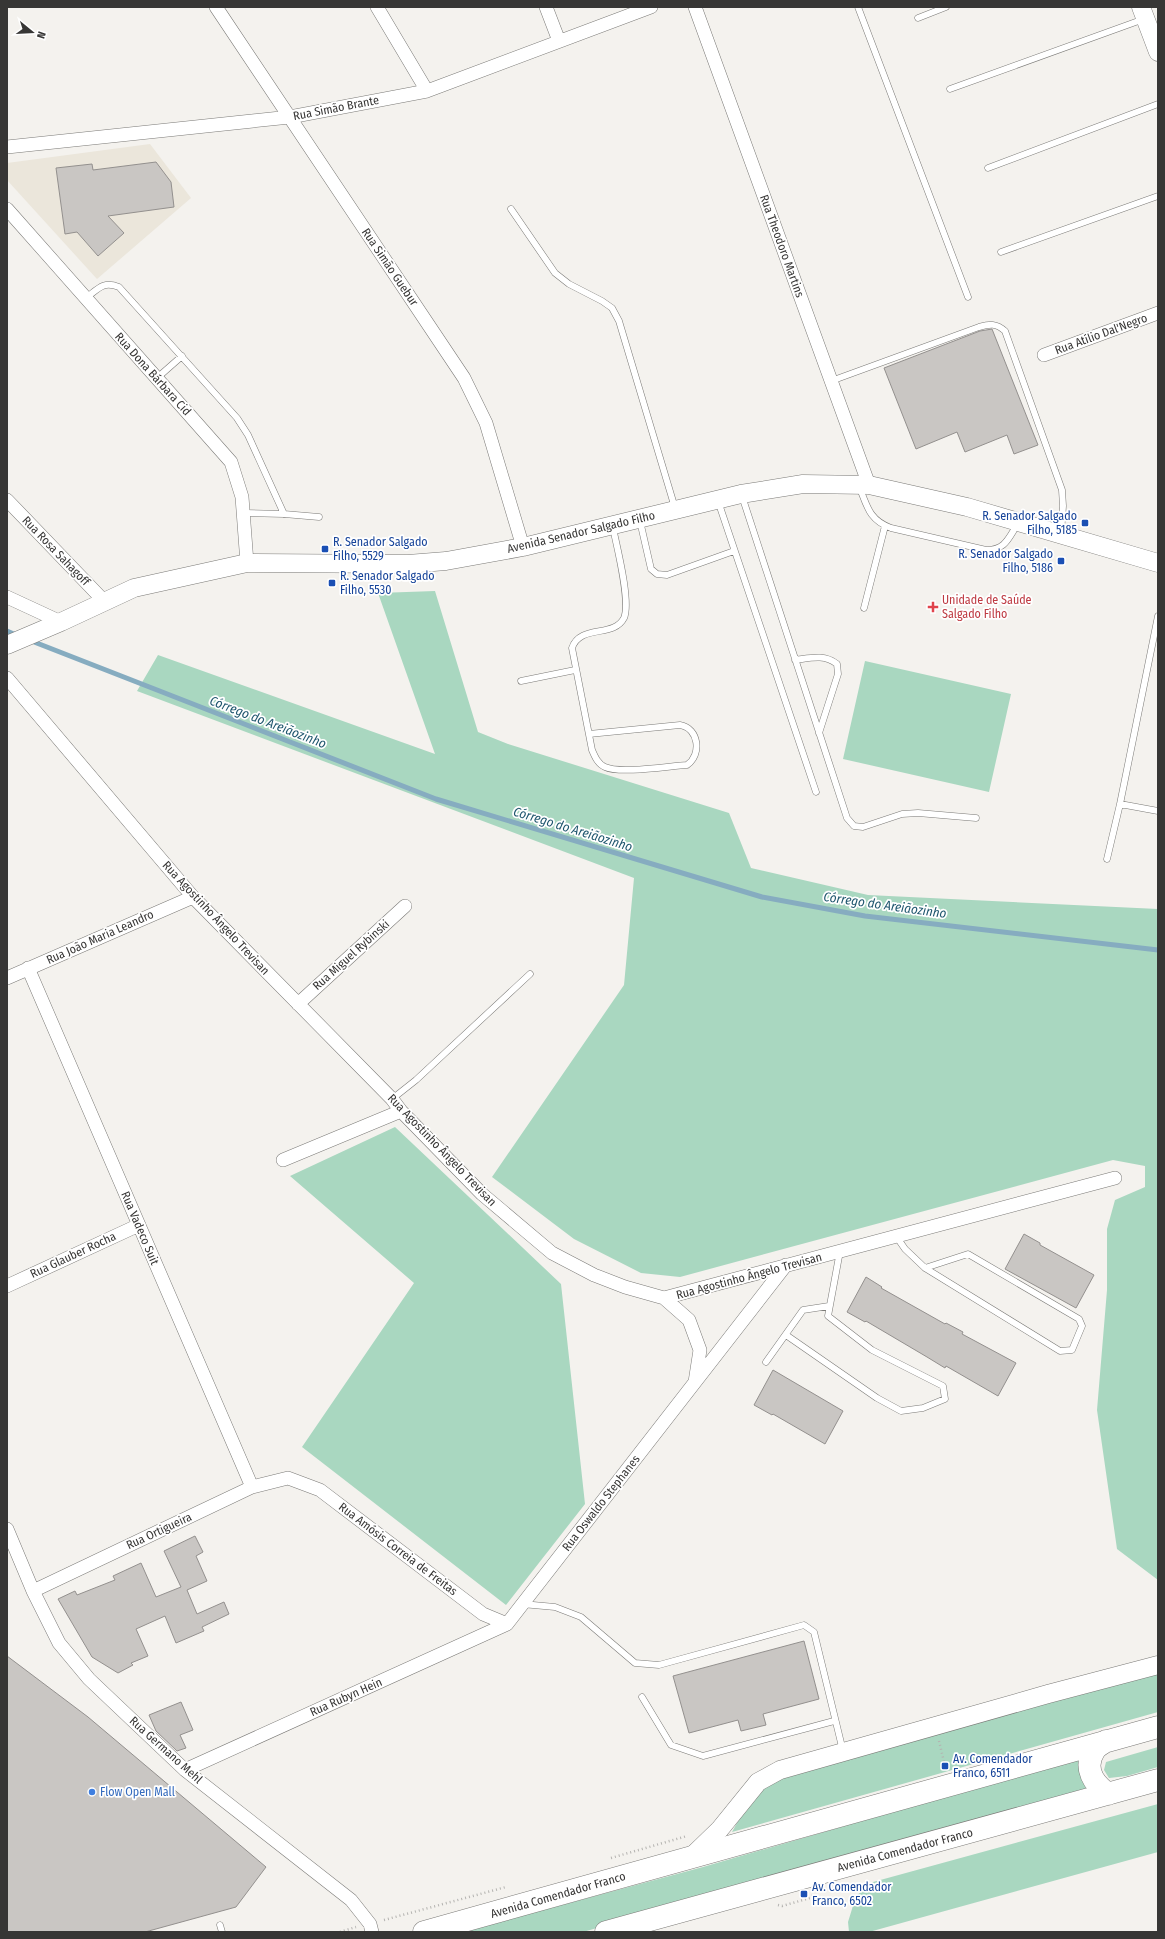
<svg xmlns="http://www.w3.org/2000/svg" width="1165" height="1939" viewBox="0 0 1165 1939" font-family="'Fira Sans Condensed',sans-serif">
<rect width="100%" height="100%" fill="#f4f2ee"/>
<path fill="#ebe6db" d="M150,144L191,198L97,279L7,180V163Z"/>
<path fill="#a9d7c0" d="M435,591L478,732L508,744L729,813L751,868L868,895L1158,909V1580L1117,1549L1097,1410L1107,1290V1229L1115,1200L1145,1187V1166L1113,1160L680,1277L641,1273L574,1239L492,1177L624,985L634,878L137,691L158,655L435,754L378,593Z
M865,661L1011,694L989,792L843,759Z
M395,1127L561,1284L585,1504L506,1605L302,1447L414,1283L290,1176Z
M1158,1673V1712L732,1832L743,1812L767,1783L926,1736Z
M1158,1747V1767L1127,1776L1109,1778L1104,1770L1106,1762Z
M1082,1757L1088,1788L583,1932H462L703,1867Z
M1158,1804V1852L869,1932H849L848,1922L856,1896L873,1882Z"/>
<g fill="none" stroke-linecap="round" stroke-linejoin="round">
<path stroke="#86acc0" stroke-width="5" d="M7,631L18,636
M29,640L436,799L762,897L865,916L1158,950"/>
</g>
<path fill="#c9c6c3" stroke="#93908e" d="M156,162L171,182L174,207L108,216L124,233L98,256L77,232L65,234L56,168L92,164L93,170Z
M992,329L1038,445L1014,454L1007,435L965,452L957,432L916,449L884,368L980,331Z
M1024,1234L1040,1243V1245L1094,1275L1076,1308L1005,1269Z
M866,1277L882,1287L881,1288L945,1324L946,1323L963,1332L962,1334L1016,1363L998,1396L946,1366L945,1368L927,1357L866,1321L865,1322L847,1312Z
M773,1370L843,1411L825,1444L773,1414L772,1415L754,1405Z
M195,1536L203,1552L196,1556L207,1581L187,1590L197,1614L224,1602L229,1614L202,1627L204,1631L176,1643L165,1616L136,1629L148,1656L131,1663L133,1665L118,1673L92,1657L58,1599L75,1591L77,1595L115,1580L113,1576L141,1563L156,1597L181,1587L164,1551Z
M804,1641L819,1699L763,1714L766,1725L741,1731L738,1720L689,1733L673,1676Z
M7,1656L88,1717L266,1867L236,1907L145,1932H7Z
M181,1702L193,1730L180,1735L186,1748L177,1751L156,1731L149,1715Z"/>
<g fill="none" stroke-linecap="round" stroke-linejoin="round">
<defs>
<path id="lane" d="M858,7L968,297
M918,18L946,7
M950,89L1144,19
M988,168L1158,104
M511,209L555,273L569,284L602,301L612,308L619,321L675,508
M1001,252L1158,196
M86,298C99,288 103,281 119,287L237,418L248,435L284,514
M157,378L182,356
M831,381L979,327C990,324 996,323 1005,331L1062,490L1063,506L1061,533
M859,486C867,506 869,520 891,528L986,550C1005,550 1008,539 1017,525
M742,496L847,818L854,826L863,827L902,814L918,813L976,818
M718,501L816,792
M243,513L284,514L319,517
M640,521L651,569L657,574L667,575L734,551
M864,608L885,526
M795,660C811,658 824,654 837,664L838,674L819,733
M521,681L575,670
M589,734L680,725C699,728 702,755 687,765C669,766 620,774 605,767C598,764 595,757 592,750L572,648C580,624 614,638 624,618C631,602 617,547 613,528
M1120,804L1158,811
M1107,859L1120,804L1158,616
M392,1099L416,1080L530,974
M896,1236L905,1249L925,1268L1060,1351L1072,1350L1082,1326L1079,1319L968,1254L925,1268
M786,1335L877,1398L901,1411L923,1408L945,1399L943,1386L872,1350L828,1316L840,1251
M766,1362L803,1310L829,1306
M522,1604L555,1607L581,1617L635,1663L659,1665L804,1625L814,1632L843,1751
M642,1697L671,1745L703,1756L834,1721
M220,1925L222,1932"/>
<path id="street" d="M216,7L464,378L486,423L523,547
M377,7L427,91
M546,7L559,41
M695,7L869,485
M7,147L290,117L427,91L651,7
M7,209L231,462L242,497L247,563
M1044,355L1158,313
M7,500L105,602
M7,597L61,622
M7,678L193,897L392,1099L401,1111L482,1194L552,1253L594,1275L625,1287L664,1298L1115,1178
M28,968L252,1487
M7,978L193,897
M298,1004L405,906
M283,1160L401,1111
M7,1286L139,1225
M664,1298L689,1320L700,1350L695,1382
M7,1529L33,1591L59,1643L89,1679L185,1770L351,1900L370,1924L372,1932
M33,1591L252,1487L288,1478L320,1490L483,1614L507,1624
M185,1770L507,1624L786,1265"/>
<path id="secondary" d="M1141,7L1158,52
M7,645L61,622L134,588L247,563L408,564L446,561L523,547L741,494L803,484L869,485L967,507L1158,563
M691,1857L720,1829L758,1782L780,1770L1048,1694L1158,1665"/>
<path id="highway" d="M1106,1741C1102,1744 1096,1747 1094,1751C1083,1768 1094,1784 1108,1794
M424,1932L1158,1727
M606,1932L1158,1780"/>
</defs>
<use href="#lane" stroke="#7b7a77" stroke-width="7"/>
<use href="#street" stroke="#7b7a77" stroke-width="14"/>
<use href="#secondary" stroke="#7b7a77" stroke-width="19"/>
<use href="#highway" stroke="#7b7a77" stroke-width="23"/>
<path stroke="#b4b3b0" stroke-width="2.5" stroke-dasharray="1 3" stroke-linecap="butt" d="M939,1741L945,1766
M611,1858L687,1836
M778,1905L782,1906L810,1898L813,1895
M384,1920L506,1887
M340,1932L356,1927"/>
<use href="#lane" stroke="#fff" stroke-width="6"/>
<use href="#street" stroke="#fff" stroke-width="13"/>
<use href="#secondary" stroke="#fff" stroke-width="18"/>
<use href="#highway" stroke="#fff" stroke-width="22"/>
</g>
<g fill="#1a4fb4" stroke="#fff" stroke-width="1.5">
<rect x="1081" y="519" width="8" height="8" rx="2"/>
<rect x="321" y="545" width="8" height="8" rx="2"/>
<rect x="1057" y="557" width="8" height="8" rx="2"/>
<rect x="328" y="579" width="8" height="8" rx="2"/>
<rect x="941" y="1762" width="8" height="8" rx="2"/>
<rect x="800" y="1890" width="8" height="8" rx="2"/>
</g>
<path fill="#e0444e" stroke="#fff" stroke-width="1.5" d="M931 601h4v4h4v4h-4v4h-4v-4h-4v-4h4z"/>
<circle fill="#3f7fe0" stroke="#fff" stroke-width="1.5" cx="92" cy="1792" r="4"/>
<g text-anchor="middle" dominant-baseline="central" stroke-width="3.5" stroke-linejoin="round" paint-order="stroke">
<g font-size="12" fill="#373635" stroke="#fff">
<text transform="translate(336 108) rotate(-11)">Rua Simão Brante</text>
<text transform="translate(782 246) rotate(70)">Rua Theodoro Martins</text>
<text transform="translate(390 267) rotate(56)">Rua Simão Guebur</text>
<text transform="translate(1101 334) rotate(-20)">Rua Atílio Dal'Negro</text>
<text transform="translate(153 374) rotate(48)">Rua Dona Bárbara Cid</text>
<text transform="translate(581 532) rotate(-13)">Avenida Senador Salgado Filho</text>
<text transform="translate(56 551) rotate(46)">Rua Rosa Sahagoff</text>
<text transform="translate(216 918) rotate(47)">Rua Agostinho Ângelo Trevisan</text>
<text transform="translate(100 937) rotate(-24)">Rua João Maria Leandro</text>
<text transform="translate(351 955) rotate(-42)">Rua Miguel Rybinski</text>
<text transform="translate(442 1150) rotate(46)">Rua Agostinho Ângelo Trevisan</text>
<text transform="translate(140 1228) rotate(67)">Rua Vadeco Suit</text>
<text transform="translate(73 1255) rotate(-25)">Rua Glauber Rocha</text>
<text transform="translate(749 1276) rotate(-15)">Rua Agostinho Ângelo Trevisan</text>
<text transform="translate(601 1503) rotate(-52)">Rua Oswaldo Stephanes</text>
<text transform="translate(159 1531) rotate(-25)">Rua Ortigueira</text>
<text transform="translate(398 1549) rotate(37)">Rua Amósis Correia de Freitas</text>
<text transform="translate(346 1697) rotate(-24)">Rua Rubyn Hein</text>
<text transform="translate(166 1750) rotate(42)">Rua Germano Mehl</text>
<text transform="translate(905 1850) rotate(-15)">Avenida Comendador Franco</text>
<text transform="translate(558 1895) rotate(-16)">Avenida Comendador Franco</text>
</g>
<g font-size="12" fill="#164399" stroke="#fff" text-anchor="start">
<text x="1077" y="516" text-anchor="end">R. Senador Salgado<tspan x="1077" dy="14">Filho, 5185</tspan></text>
<text x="333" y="542">R. Senador Salgado<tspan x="333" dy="14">Filho, 5529</tspan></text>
<text x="1053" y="554" text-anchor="end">R. Senador Salgado<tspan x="1053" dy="14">Filho, 5186</tspan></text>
<text x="340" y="576">R. Senador Salgado<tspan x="340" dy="14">Filho, 5530</tspan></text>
<text x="953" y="1759">Av. Comendador<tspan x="953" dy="14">Franco, 6511</tspan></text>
<text x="812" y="1887">Av. Comendador<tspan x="812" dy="14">Franco, 6502</tspan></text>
</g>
<g font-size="12" fill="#be3a42" stroke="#fff" text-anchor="start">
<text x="942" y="600">Unidade de Saúde<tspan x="942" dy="14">Salgado Filho</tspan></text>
</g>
<g font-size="12" fill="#366cbe" stroke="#fff" text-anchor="start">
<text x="100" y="1792">Flow Open Mall</text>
</g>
<g font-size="13" font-style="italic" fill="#1f566e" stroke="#fff">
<text transform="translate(268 722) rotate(21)">Córrego do Areiãozinho</text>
<text transform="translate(573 829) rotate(17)">Córrego do Areiãozinho</text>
<text transform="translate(885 905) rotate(8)">Córrego do Areiãozinho</text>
</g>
</g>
<rect width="1165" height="1939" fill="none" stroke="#373635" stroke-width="16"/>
<g transform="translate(32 32) rotate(108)" stroke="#ffffff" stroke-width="3" paint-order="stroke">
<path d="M0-3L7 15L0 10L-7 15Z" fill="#373635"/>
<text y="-6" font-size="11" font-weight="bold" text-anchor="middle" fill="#373635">N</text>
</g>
</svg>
